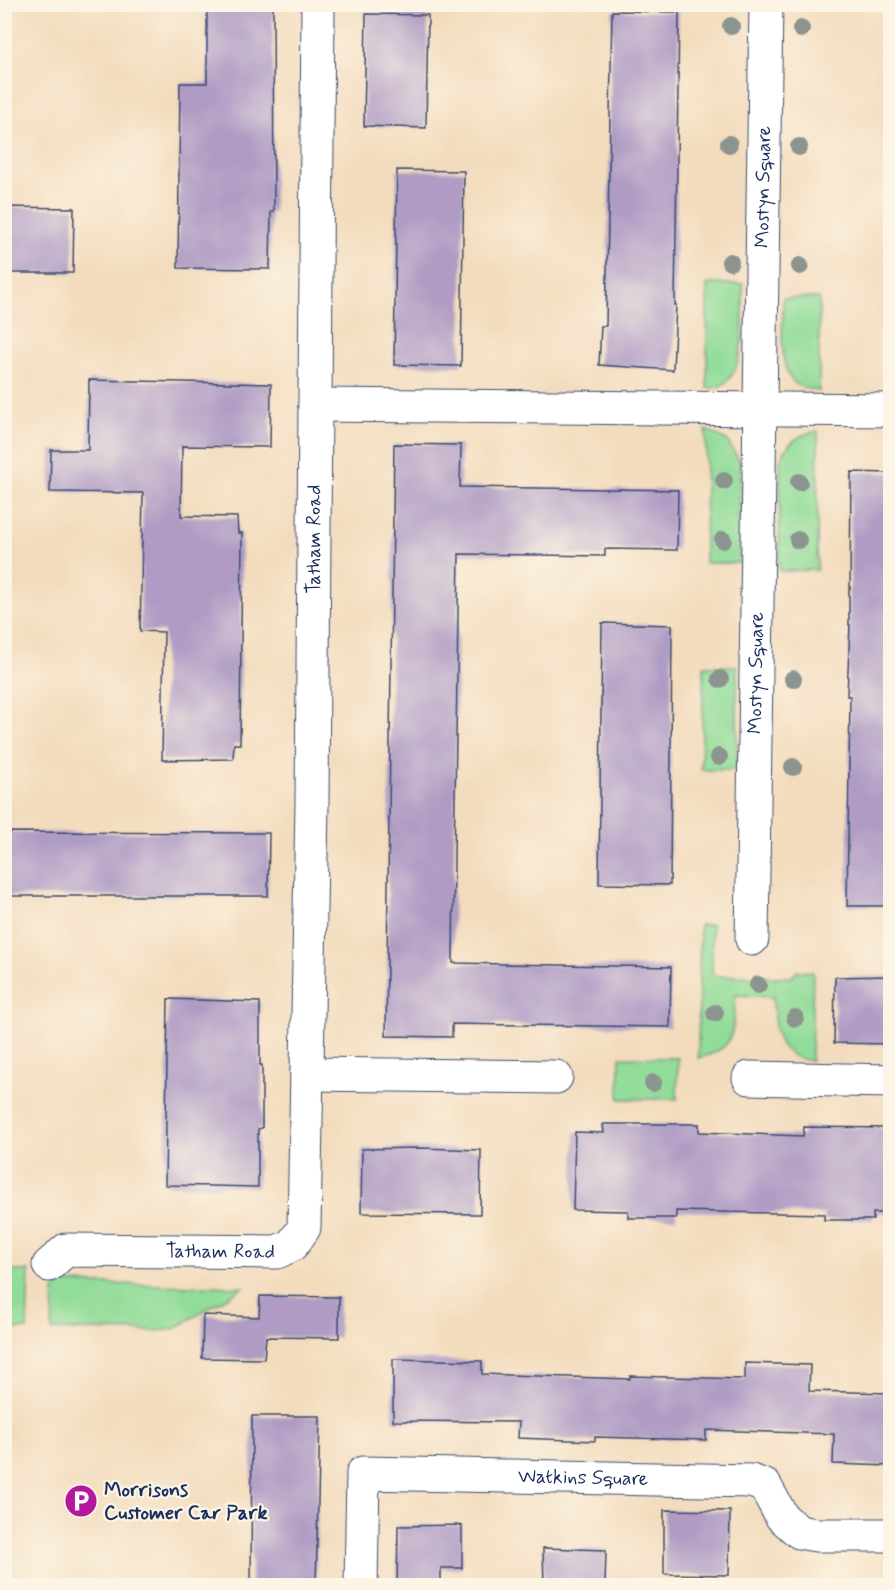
<svg xmlns="http://www.w3.org/2000/svg" width="895" height="1590" viewBox="0 0 895 1590" font-family="Mynerve,sans-serif">
<rect width="100%" height="100%" fill="#fcf5e5"/>
<filter id="ink" filterUnits="userSpaceOnUse"><feTurbulence type="fractalNoise" baseFrequency=".0167" numOctaves="2"/><feDisplacementMap in="SourceGraphic" scale="12" xChannelSelector="R" yChannelSelector="G"/><feConvolveMatrix kernelMatrix="1 2 1 2 8 2 1 2 1" color-interpolation-filters="sRGB"/></filter>
<filter id="wash" filterUnits="userSpaceOnUse"><feTurbulence type="fractalNoise" baseFrequency=".008" numOctaves="4" result="noise"/><feDisplacementMap in="SourceGraphic" scale="24" xChannelSelector="R" yChannelSelector="G"/><feGaussianBlur stdDeviation="1.35" result="paint"/><feColorMatrix in="noise" values="0 0 0 0 0 0 0 0 0 0 0 0 0 0 0 0 0 1.4 0 .05"/><feComposite in="paint" operator="in"/></filter>
<g filter="url(#wash)">
<rect width="100%" height="100%" fill="#f3dcbd"/>
<path fill="#91dc98" stroke="#56867b" stroke-width="1.5" d="M707,284H743C742,311 749,371 720,386C717,388 711,388 707,388Z
M783,298H819V391C811,389 803,389 796,384C776,369 784,321 783,298Z
M706,430L727,440L740,462L739,563H705Z
M818,431L817,570L779,571L780,461C787,443 798,434 818,431Z
M704,666H737V770H701Z
M700,925H712V972L715,976L792,977L797,971L813,972L811,1061C772,1055 775,1029 773,997L736,995C731,1029 740,1048 698,1058Z
M620,1057L678,1058L677,1099H619Z
M5,1271H29L27,1329H9L8,1347H4Z
M61,1283L244,1287L174,1329L158,1331L52,1330L54,1291Z"/>
<g id="blocks">
<path fill="#af9bc4" d="M207,4H273L274,212H271L270,269L178,268L180,83H207Z
M612,11L679,12L675,305H676L673,370L599,365L601,326H606Z
M366,14L428,15L426,128L364,126Z
M397,170L464,171L461,366L394,365Z
M4,207L74,208L73,273H4Z
M89,380L271,384L270,447L182,446L181,516L237,517L238,533H242L240,744H234L233,759L162,760L164,632L140,631L143,493L50,492L51,450H88Z
M394,444L461,445L460,487L678,490L677,550L605,549V556L459,554L454,859L453,963L671,967L670,1027L452,1024V1037L386,1036Z
M851,472L891,473V906H847L850,696H847L850,625H849V589H850Z
M602,623L672,625L670,885L599,884Z
M4,832L269,833L268,896H4Z
M891,976V1044L834,1043L835,977Z
M168,999L260,1002V1065H262V1128L258,1129V1187L165,1185Z
M603,1124H699V1132L803,1136L804,1127L891,1128V1213H873V1220H824V1214L676,1211V1218H628V1211L573,1210L575,1132L604,1133Z
M420,1148L481,1150L480,1214L361,1213L362,1149Z
M260,1296L339,1297V1338L266,1337L264,1359L202,1358L203,1315L259,1317Z
M393,1359L482,1361V1374L630,1379V1376L745,1379V1363L810,1365L809,1391L891,1393V1466L833,1464L834,1434L706,1430V1440L595,1437V1441L518,1438L519,1422L393,1421Z
M252,1416H320L316,1586L251,1585Z
M664,1510L730,1511L729,1575L664,1574Z
M462,1525V1568H441V1586H397L398,1526Z
M543,1548L606,1550L605,1586H544Z"/>
</g>
</g>
<g filter="url(#ink)">
<use href="#blocks" fill-opacity="0" stroke="#3b496c" stroke-width="1.5"/>
<g fill="none" stroke-linecap="round" stroke-linejoin="round">
<defs>
<g id="minor">
<path d="M315,405L890,410"/>
<path id="s1" d="M752,939L766,4"/>
<path d="M307,1074L556,1077"/>
<path d="M749,1078L890,1081"/>
<path id="s2" d="M49,1265L66,1250L277,1252L292,1245L304,1228L312,803L318,4"/>
<path id="s3" d="M361,1586L363,1473L751,1481L765,1486L782,1517L799,1532L816,1535H890"/>
</g>
</defs>
<use href="#minor" stroke="#3b496c" stroke-width="35"/>
<use href="#minor" stroke="#fff" stroke-width="33"/>
</g>
<g fill="#8c9490">
<circle cx="731" cy="26" r="9"/>
<circle cx="801" cy="29" r="9"/>
<circle cx="729" cy="144" r="9"/>
<circle cx="799" cy="147" r="9"/>
<circle cx="730" cy="262" r="9"/>
<circle cx="800" cy="266" r="9"/>
<circle cx="724" cy="481" r="9"/>
<circle cx="799" cy="482" r="9"/>
<circle cx="723" cy="540" r="9"/>
<circle cx="798" cy="540" r="9"/>
<circle cx="720" cy="679" r="9"/>
<circle cx="793" cy="679" r="9"/>
<circle cx="719" cy="757" r="9"/>
<circle cx="793" cy="767" r="9"/>
<circle cx="758" cy="985" r="9"/>
<circle cx="715" cy="1013" r="9"/>
<circle cx="795" cy="1018" r="9"/>
<circle cx="653" cy="1083" r="9"/>
</g>
</g>
<defs>
<symbol id="parking-disc" viewBox="-11 -11 22 22"><circle r="9.5" fill="#b5179e" stroke="#fcf5e5"/><path d="M-3.5-5.5H1a3.5 3.5 0 0 1 0 7H-1V5.5H-3.5ZM-1-3.4V-.6H.8a1.4 1.4 0 0 0 0-2.8Z" fill="#fff"/></symbol>
</defs>
<g fill-rule="evenodd">
<use href="#parking-disc" x="62" y="1482" width="38" height="38"/>
</g>
<g text-anchor="middle" dominant-baseline="central" stroke-width="4.5" stroke-linejoin="round" paint-order="stroke">
<g font-size="20" fill="#1b2f5e" stroke="#fcf5e5">
<text stroke="none"><textPath href="#s1" startOffset="752">Mostyn Square</textPath></text>
<text stroke="none"><textPath href="#s2" startOffset="960">Tatham Road</textPath></text>
<text stroke="none"><textPath href="#s1" startOffset="266">Mostyn Square</textPath></text>
<text stroke="none"><textPath href="#s2" startOffset="177">Tatham Road</textPath></text>
<text stroke="none"><textPath href="#s3" startOffset="333">Watkins Square</textPath></text>
</g>
<g font-size="20" font-weight="bold" fill="#1b2f5e" stroke="#fcf5e5" text-anchor="start">
<text x="104" y="1490">Morrisons<tspan x="104" dy="23">Customer Car Park</tspan></text>
</g>
</g>
<rect width="895" height="1590" fill="none" stroke="#fcf5e5" stroke-width="24"/>
</svg>
